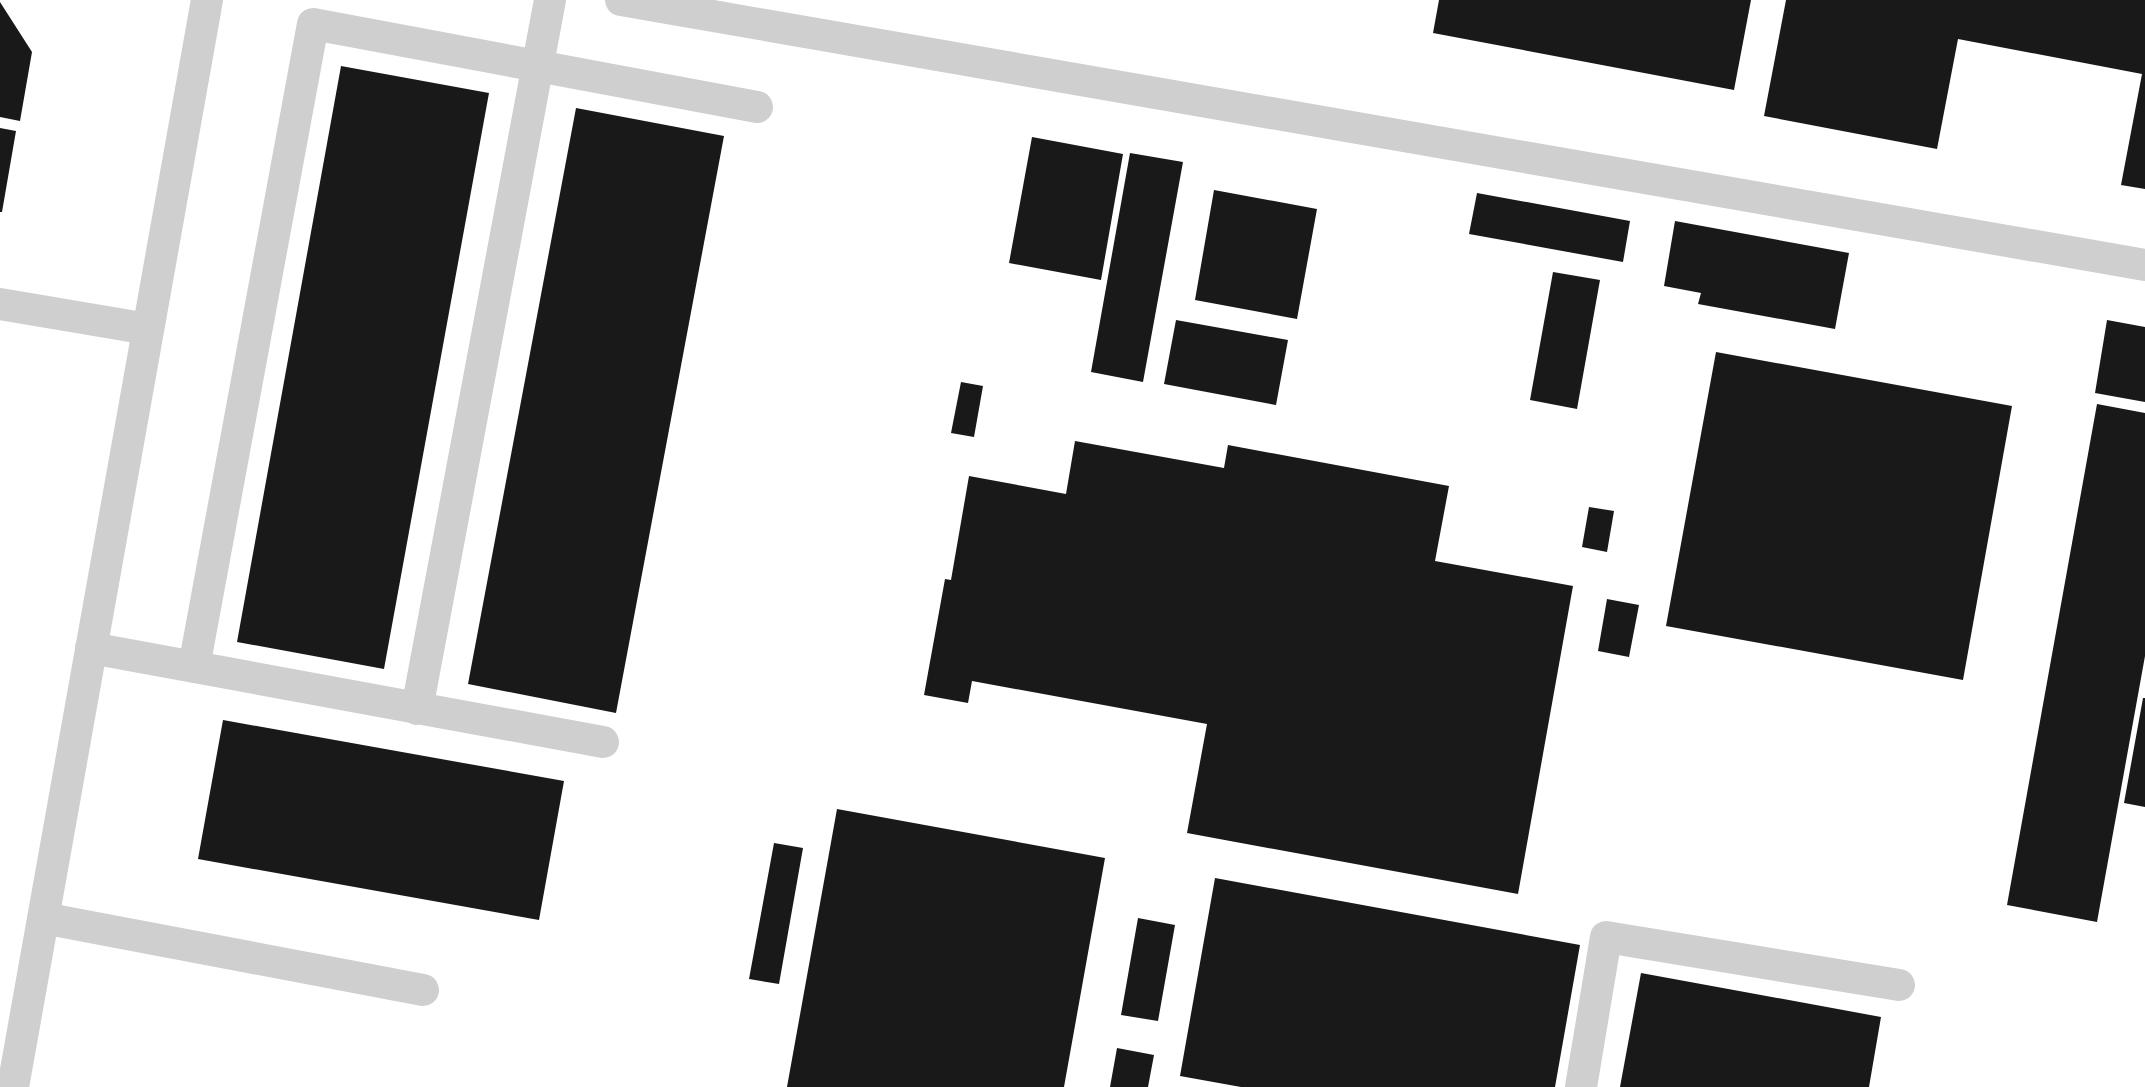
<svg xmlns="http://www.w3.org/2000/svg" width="2145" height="1087" viewBox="0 0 2145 1087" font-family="Rubik,sans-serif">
<rect width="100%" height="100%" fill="#fff"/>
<path fill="#191919" d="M1439,0H1751L1734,90L1433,33Z
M1786,0H2145V189L2121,185L2142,74L1958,39L1937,149L1764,116Z
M0,2L32,52L20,121L0,117Z
M341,66L489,93L384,669L237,642Z
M576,108L724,136L616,713L468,684Z
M0,128L16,131L2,212H0Z
M1032,137L1123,154L1101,280L1009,263Z
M1130,153L1183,162L1143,382L1091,372Z
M1214,190L1317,209L1297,319L1195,300Z
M1477,193L1630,221L1623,262L1469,234Z
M1675,221L1849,253L1835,329L1698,304L1701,293L1664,286Z
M1553,272L1600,280L1577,409L1530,400Z
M1176,320L1288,340L1276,405L1164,384Z
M2107,320L2145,327V402L2095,393Z
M1716,352L2012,406L1963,680L1666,626Z
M961,382L983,386L974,437L951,433Z
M2097,404L2145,413V656L2097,922L2007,905Z
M1075,441L1224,468L1228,445L1449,486L1435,561L1573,586L1518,894L1187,833L1207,724L972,681L968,703L924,695L945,579L951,580L969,476L1066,494Z
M1589,507L1614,511L1607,552L1582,547Z
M1607,599L1639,605L1629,657L1598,651Z
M2143,698H2145V807L2124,803Z
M223,720L564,781L539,920L198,859Z
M837,809L1105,858L1064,1087H787Z
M774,843L803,848L779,984L749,979Z
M1215,878L1580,945L1555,1087H1241L1180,1076Z
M1138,918L1175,925L1158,1021L1121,1015Z
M1641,973L1881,1017L1869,1087H1620Z
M1117,1048L1154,1055L1148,1087H1110Z"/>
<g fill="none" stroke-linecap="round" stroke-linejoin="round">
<path stroke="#cfcfcf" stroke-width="32" d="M621,0L2145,265
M0,304L148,329
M91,648L603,742
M194,667L313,24L757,107
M417,709L550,0
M43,918L423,990
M13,1087L207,0
M1581,1087L1606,937L1899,985"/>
</g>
</svg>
